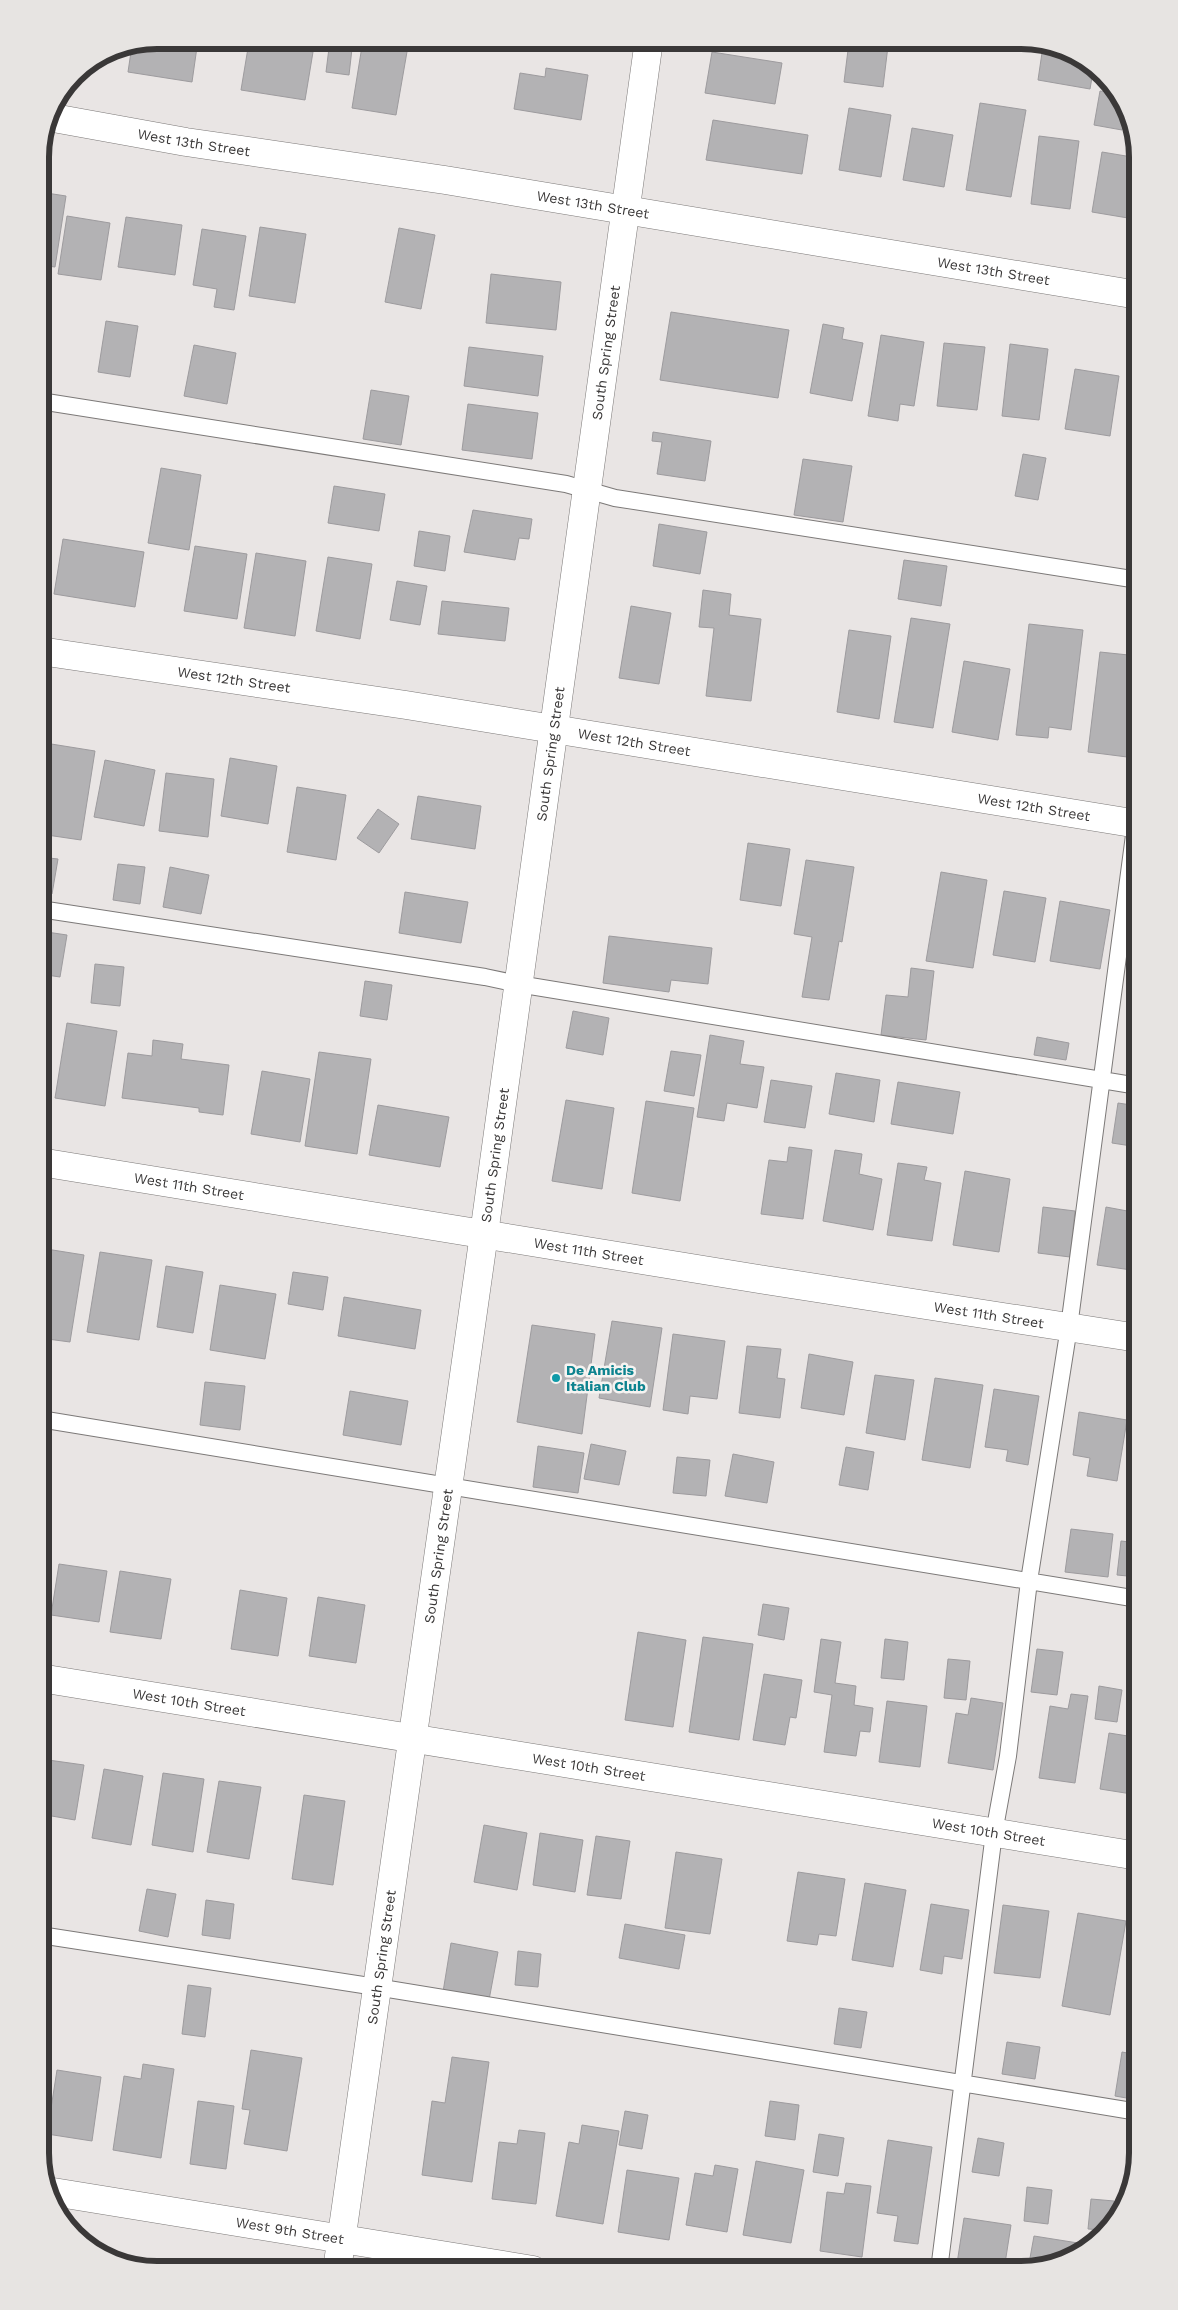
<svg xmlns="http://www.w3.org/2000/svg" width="1178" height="2310" viewBox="0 0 1178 2310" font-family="'Work Sans',sans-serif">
<rect width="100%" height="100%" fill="#e9e5e4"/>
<path fill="#b3b2b4" stroke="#9d9b9e" d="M157,40H198L192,82L128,72L132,45Z
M330,40H353L349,75L326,72Z
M363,40L408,46L396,115L352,108Z
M249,42L313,52L305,100L241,90Z
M849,42L888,46L883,87L844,82Z
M1043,46L1092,64L1094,66L1090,89L1038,80Z
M712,52L782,63L775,104L705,93Z
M546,68L588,75L581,120L514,109L520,73L545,77Z
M1100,91L1115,93L1126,108L1122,130L1094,125Z
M980,103L1026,110L1011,197L966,190Z
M849,108L891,115L881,177L839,170Z
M713,120L808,135L802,174L706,160Z
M912,128L953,135L944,187L903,180Z
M1039,136L1079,141L1070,209L1031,204Z
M1102,152L1138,158V191L1134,219L1092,212Z
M40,192L66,196L55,267L40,265Z
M67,216L110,223L101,280L58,274Z
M126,217L182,225L175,275L118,267Z
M260,227L306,234L295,303L249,296Z
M399,228L435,235L421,309L385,302Z
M202,229L246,236L234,310L214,307L217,289L193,285Z
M491,274L561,282L556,330L486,323Z
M671,312L789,330L778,398L660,380Z
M106,321L138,326L130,377L98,372Z
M823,324L844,328L842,339L863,343L852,401L810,393Z
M881,335L924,342L914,406L900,404L898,421L868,416Z
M944,343L985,347L977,410L937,406Z
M1010,344L1048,349L1039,420L1002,416Z
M194,345L236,353L227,404L184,396Z
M469,347L543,356L538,396L464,386Z
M1075,369L1119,376L1110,436L1065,429Z
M1137,374H1138V441L1128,439Z
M371,390L409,396L401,445L363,439Z
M468,404L538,413L532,459L462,450Z
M653,432L711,441L705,481L657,474L662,442L652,441Z
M1023,454L1046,458L1038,500L1015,496Z
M803,459L852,466L843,522L794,515Z
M161,468L201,475L189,550L148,543Z
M334,486L385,494L379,531L328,523Z
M473,510L532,519L529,539L519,538L515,560L464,552Z
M659,524L707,532L700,574L653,566Z
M419,531L450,536L445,571L414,566Z
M63,539L144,552L135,607L54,594Z
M195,546L247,554L237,619L184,611Z
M256,553L306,561L295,636L244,628Z
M328,557L372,564L360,639L316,631Z
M904,560L947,566L941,606L898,599Z
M397,581L427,586L420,625L390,620Z
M703,590L731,594L729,615L761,619L751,701L706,696L714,628L699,627Z
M442,601L509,608L505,641L438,634Z
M631,606L671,613L659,684L619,678Z
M911,618L950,624L933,728L894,722Z
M1029,624L1083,630L1071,730L1049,727L1048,738L1016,735Z
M849,630L891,636L879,719L837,712Z
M1100,652L1138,656V732L1135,758L1088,752Z
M964,661L1010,669L998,740L952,732Z
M45,743L95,751L81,840L40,834V772Z
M230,758L277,766L268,824L221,816Z
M105,760L155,770L144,826L94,817Z
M166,773L214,779L208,837L159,831Z
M297,787L346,795L336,860L287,852Z
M418,796L481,806L475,849L411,839Z
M378,809L399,824L379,853L357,838Z
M748,843L790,849L781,906L740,900Z
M40,857L58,859L52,894L40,892Z
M806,860L854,867L842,942L839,941L829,1000L802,997L812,937L794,934Z
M118,864L145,867L140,904L113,900Z
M170,867L209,875L201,914L163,907Z
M941,872L987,880L973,968L926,961Z
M1004,891L1046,898L1035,962L993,955Z
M405,892L468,902L461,943L399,933Z
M1060,901L1110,910L1100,969L1050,961Z
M40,931L67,935L60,977L40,974Z
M609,936L712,948L708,984L671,980L669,992L603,983Z
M95,964L124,967L120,1006L91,1003Z
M911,968L934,971L926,1040L881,1035L886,995L908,997Z
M365,981L392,985L387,1020L360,1016Z
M573,1011L609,1018L603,1055L566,1048Z
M40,1013L48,1015L40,1059Z
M67,1023L117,1031L105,1106L55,1098Z
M1137,1025H1138V1075L1129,1073Z
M710,1035L744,1041L740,1064L764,1067L757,1108L727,1103L724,1121L697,1117Z
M1037,1037L1069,1043L1066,1060L1034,1055Z
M153,1040L183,1044L181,1059L229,1065L223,1115L199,1112V1108L122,1098L128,1053L152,1056Z
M671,1051L701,1055L694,1096L664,1091Z
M319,1052L371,1059L357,1154L305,1146Z
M262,1071L310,1079L300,1142L251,1134Z
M836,1073L880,1080L874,1122L829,1114Z
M771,1080L812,1086L805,1128L764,1122Z
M898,1082L960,1092L953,1134L891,1124Z
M566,1100L614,1108L602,1189L552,1181Z
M646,1101L694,1108L680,1201L632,1193Z
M1118,1103L1138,1106V1147L1112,1143Z
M378,1105L449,1117L440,1167L369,1155Z
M789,1147L812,1150L803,1219L761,1214L769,1160L787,1162Z
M835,1150L862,1154L859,1174L882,1179L873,1230L823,1221Z
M898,1163L927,1167L924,1180L941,1183L932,1241L887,1235Z
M965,1171L1010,1179L999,1252L953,1245Z
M1043,1207L1075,1211L1070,1257L1038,1253Z
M1106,1207L1138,1213V1271L1097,1265Z
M40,1248L84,1255L70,1342L40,1338Z
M100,1252L152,1260L139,1340L87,1332Z
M166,1266L203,1272L193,1333L157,1327Z
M293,1272L328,1277L323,1310L288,1304Z
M220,1285L276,1294L265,1359L210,1350Z
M344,1297L421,1310L415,1349L338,1336Z
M612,1321L662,1328L650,1407L599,1398Z
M532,1325L595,1334L582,1434L517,1422Z
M673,1334L725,1341L717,1399L690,1396L688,1414L663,1410Z
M747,1346L781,1349L777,1378L785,1379L780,1418L739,1413Z
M809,1354L853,1362L844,1415L801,1408Z
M875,1375L914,1380L905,1440L866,1433Z
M935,1378L983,1385L970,1468L922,1460Z
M205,1382L245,1386L240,1430L200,1425Z
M994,1389L1039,1396L1028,1465L1006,1461L1008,1450L985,1447Z
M350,1391L408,1401L401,1445L343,1435Z
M1079,1412L1127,1420L1117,1481L1087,1476L1090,1458L1073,1455Z
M591,1444L626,1451L619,1485L584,1479Z
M538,1446L584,1453L578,1493L533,1487Z
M846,1447L874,1452L868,1490L839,1485Z
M733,1454L774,1462L767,1503L725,1496Z
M677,1457L710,1460L706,1496L673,1493Z
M1071,1529L1113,1534L1108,1577L1065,1572Z
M1121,1541L1138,1543V1577L1117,1575Z
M59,1564L107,1571L99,1622L51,1615Z
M120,1571L171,1579L161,1639L110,1632Z
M240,1590L287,1598L278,1656L231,1649Z
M318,1597L365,1605L356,1663L309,1656Z
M763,1604L789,1608L784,1640L758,1635Z
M638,1632L686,1640L673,1727L625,1720Z
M703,1637L753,1644L739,1740L689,1732Z
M821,1639L841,1642L835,1683L856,1686L854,1705L873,1708L870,1732L860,1731L856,1756L824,1752L832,1695L814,1692Z
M885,1639L908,1642L904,1680L881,1678Z
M1037,1649L1063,1652L1057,1695L1031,1692Z
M948,1659L970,1661L966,1700L944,1698Z
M764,1674L802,1680L796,1718L790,1717L785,1745L753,1740Z
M1099,1686L1122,1690L1117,1722L1095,1719Z
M1071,1694L1088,1696L1075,1783L1039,1778L1050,1706L1068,1709Z
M971,1698L1003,1703L993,1770L948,1763L956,1713L968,1715Z
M887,1701L927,1706L920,1767L879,1762Z
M1130,1723L1138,1725V1795L1100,1789L1109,1733L1128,1736Z
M41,1759L84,1765L75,1820L40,1814Z
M104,1769L143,1776L131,1845L92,1838Z
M163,1773L204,1779L193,1852L152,1845Z
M219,1781L261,1787L249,1859L207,1852Z
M304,1795L345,1801L333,1885L292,1879Z
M484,1825L527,1833L517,1890L474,1882Z
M540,1833L583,1840L575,1892L533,1885Z
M596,1836L630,1841L621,1899L587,1895Z
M676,1852L722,1859L710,1934L665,1928Z
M798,1872L845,1879L836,1936L819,1934L817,1945L787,1941Z
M865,1883L906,1890L893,1967L852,1960Z
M147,1889L176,1894L168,1937L139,1931Z
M206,1900L234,1904L230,1939L202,1935Z
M931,1904L969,1910L962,1959L944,1956L942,1974L920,1970Z
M1003,1905L1049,1911L1040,1978L994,1973Z
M1078,1913L1126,1921L1110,2015L1062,2006Z
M625,1924L685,1935L679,1969L619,1958Z
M451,1943L498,1952L489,2000L443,1992Z
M518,1951L541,1954L538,1987L515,1985Z
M188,1985L211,1988L205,2037L182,2034Z
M839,2008L867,2012L861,2048L834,2044Z
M1007,2042L1040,2047L1035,2079L1002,2074Z
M251,2050L302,2058L287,2151L244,2144L250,2110L242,2109Z
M1122,2052L1138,2055V2100L1115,2096Z
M452,2057L489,2062L472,2182L422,2175L432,2101L445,2103Z
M143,2064L174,2069L161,2158L113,2150L124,2076L141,2079Z
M57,2070L101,2077L92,2141L47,2134Z
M198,2101L234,2106L226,2169L190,2164Z
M770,2101L799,2105L795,2140L765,2136Z
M625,2111L648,2115L642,2149L619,2145Z
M582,2125L619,2131L603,2224L556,2216L569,2142L579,2144Z
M519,2130L545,2133L536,2204L492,2199L499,2142L517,2144Z
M819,2134L844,2138L838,2176L813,2172Z
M978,2138L1004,2143L999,2176L972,2172Z
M888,2140L932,2147L918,2244L894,2241L898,2216L877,2213Z
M756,2161L804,2170L791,2243L743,2235Z
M715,2165L738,2169L727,2232L686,2225L695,2173L713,2176Z
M627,2170L679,2178L669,2240L618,2232Z
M846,2183L871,2186L862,2257L820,2251L827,2192L844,2194Z
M1027,2187L1052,2190L1048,2224L1024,2221Z
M1091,2199L1114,2201L1111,2224L1103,2230L1088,2229Z
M964,2218L1011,2225L1004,2270H956Z
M1034,2236L1078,2243L1076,2252L1066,2261L1028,2269Z"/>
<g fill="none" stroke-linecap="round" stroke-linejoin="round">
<defs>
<path id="service" d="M40,401L566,484L615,498L1138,580
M40,909L485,977L518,984L1138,1086
M40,1419L1138,1599
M40,1935L376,1987L1138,2112
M939,2270L994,1833L1008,1756L1029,1581L1069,1327L1138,805"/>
<g id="minor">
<path id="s1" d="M40,651L406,705L1138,824"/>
<path id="s2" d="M40,1162L765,1280L1138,1338"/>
<path id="s3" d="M40,1678L1138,1856"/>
<path id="s4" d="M47,2191L533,2270"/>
</g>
<g id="tertiary">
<path id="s5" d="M48,117L186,142L445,180L1138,295"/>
<path id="s6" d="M337,2270L484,1234L649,40"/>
</g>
</defs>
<use href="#service" stroke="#7c7978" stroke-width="18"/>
<use href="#minor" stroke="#7c7978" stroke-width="29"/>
<use href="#tertiary" stroke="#7c7978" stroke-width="29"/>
<use href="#service" stroke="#fff" stroke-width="16"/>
<use href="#minor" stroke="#fff" stroke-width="28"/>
<use href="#tertiary" stroke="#fff" stroke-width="28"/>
</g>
<circle fill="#0f9aa8" stroke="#f6f3f1" stroke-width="2" cx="556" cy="1378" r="5"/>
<g text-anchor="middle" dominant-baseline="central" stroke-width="5" stroke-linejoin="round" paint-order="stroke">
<g font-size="14" fill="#3a3838" stroke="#f6f3f1">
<text stroke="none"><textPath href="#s5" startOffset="148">West 13th Street</textPath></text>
<text stroke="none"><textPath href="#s5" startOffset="552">West 13th Street</textPath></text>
<text stroke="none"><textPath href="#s5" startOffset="958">West 13th Street</textPath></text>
<text stroke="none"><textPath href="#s6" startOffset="1936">South Spring Street</textPath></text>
<text stroke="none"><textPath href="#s1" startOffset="196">West 12th Street</textPath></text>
<text stroke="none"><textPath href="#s1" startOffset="601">West 12th Street</textPath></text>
<text stroke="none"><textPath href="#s6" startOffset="1531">South Spring Street</textPath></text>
<text stroke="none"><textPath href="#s1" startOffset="1006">West 12th Street</textPath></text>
<text stroke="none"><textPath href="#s6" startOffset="1126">South Spring Street</textPath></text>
<text stroke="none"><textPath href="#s2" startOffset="151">West 11th Street</textPath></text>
<text stroke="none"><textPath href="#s2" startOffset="556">West 11th Street</textPath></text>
<text stroke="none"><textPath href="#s2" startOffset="961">West 11th Street</textPath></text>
<text stroke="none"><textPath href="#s6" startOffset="721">South Spring Street</textPath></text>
<text stroke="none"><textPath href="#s3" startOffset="151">West 10th Street</textPath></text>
<text stroke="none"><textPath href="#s3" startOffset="556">West 10th Street</textPath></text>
<text stroke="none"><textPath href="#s3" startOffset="961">West 10th Street</textPath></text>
<text stroke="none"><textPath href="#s6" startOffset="316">South Spring Street</textPath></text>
<text stroke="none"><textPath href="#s4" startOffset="246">West 9th Street</textPath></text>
</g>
<g font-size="14" font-weight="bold" fill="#0d838f" stroke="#f6f3f1" text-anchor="start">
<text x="566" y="1370">De Amicis<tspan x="566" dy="16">Italian Club</tspan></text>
</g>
</g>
<path d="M0 0H1178V2310H0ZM157 49H1021A108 108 0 0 1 1129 157V2153A108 108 0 0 1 1021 2261H157A108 108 0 0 1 49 2153V157A108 108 0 0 1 157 49Z" fill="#e7e4e2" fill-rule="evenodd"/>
<path fill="none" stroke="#3a3838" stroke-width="6" d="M157 49H1021A108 108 0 0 1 1129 157V2153A108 108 0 0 1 1021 2261H157A108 108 0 0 1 49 2153V157A108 108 0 0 1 157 49Z"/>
</svg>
